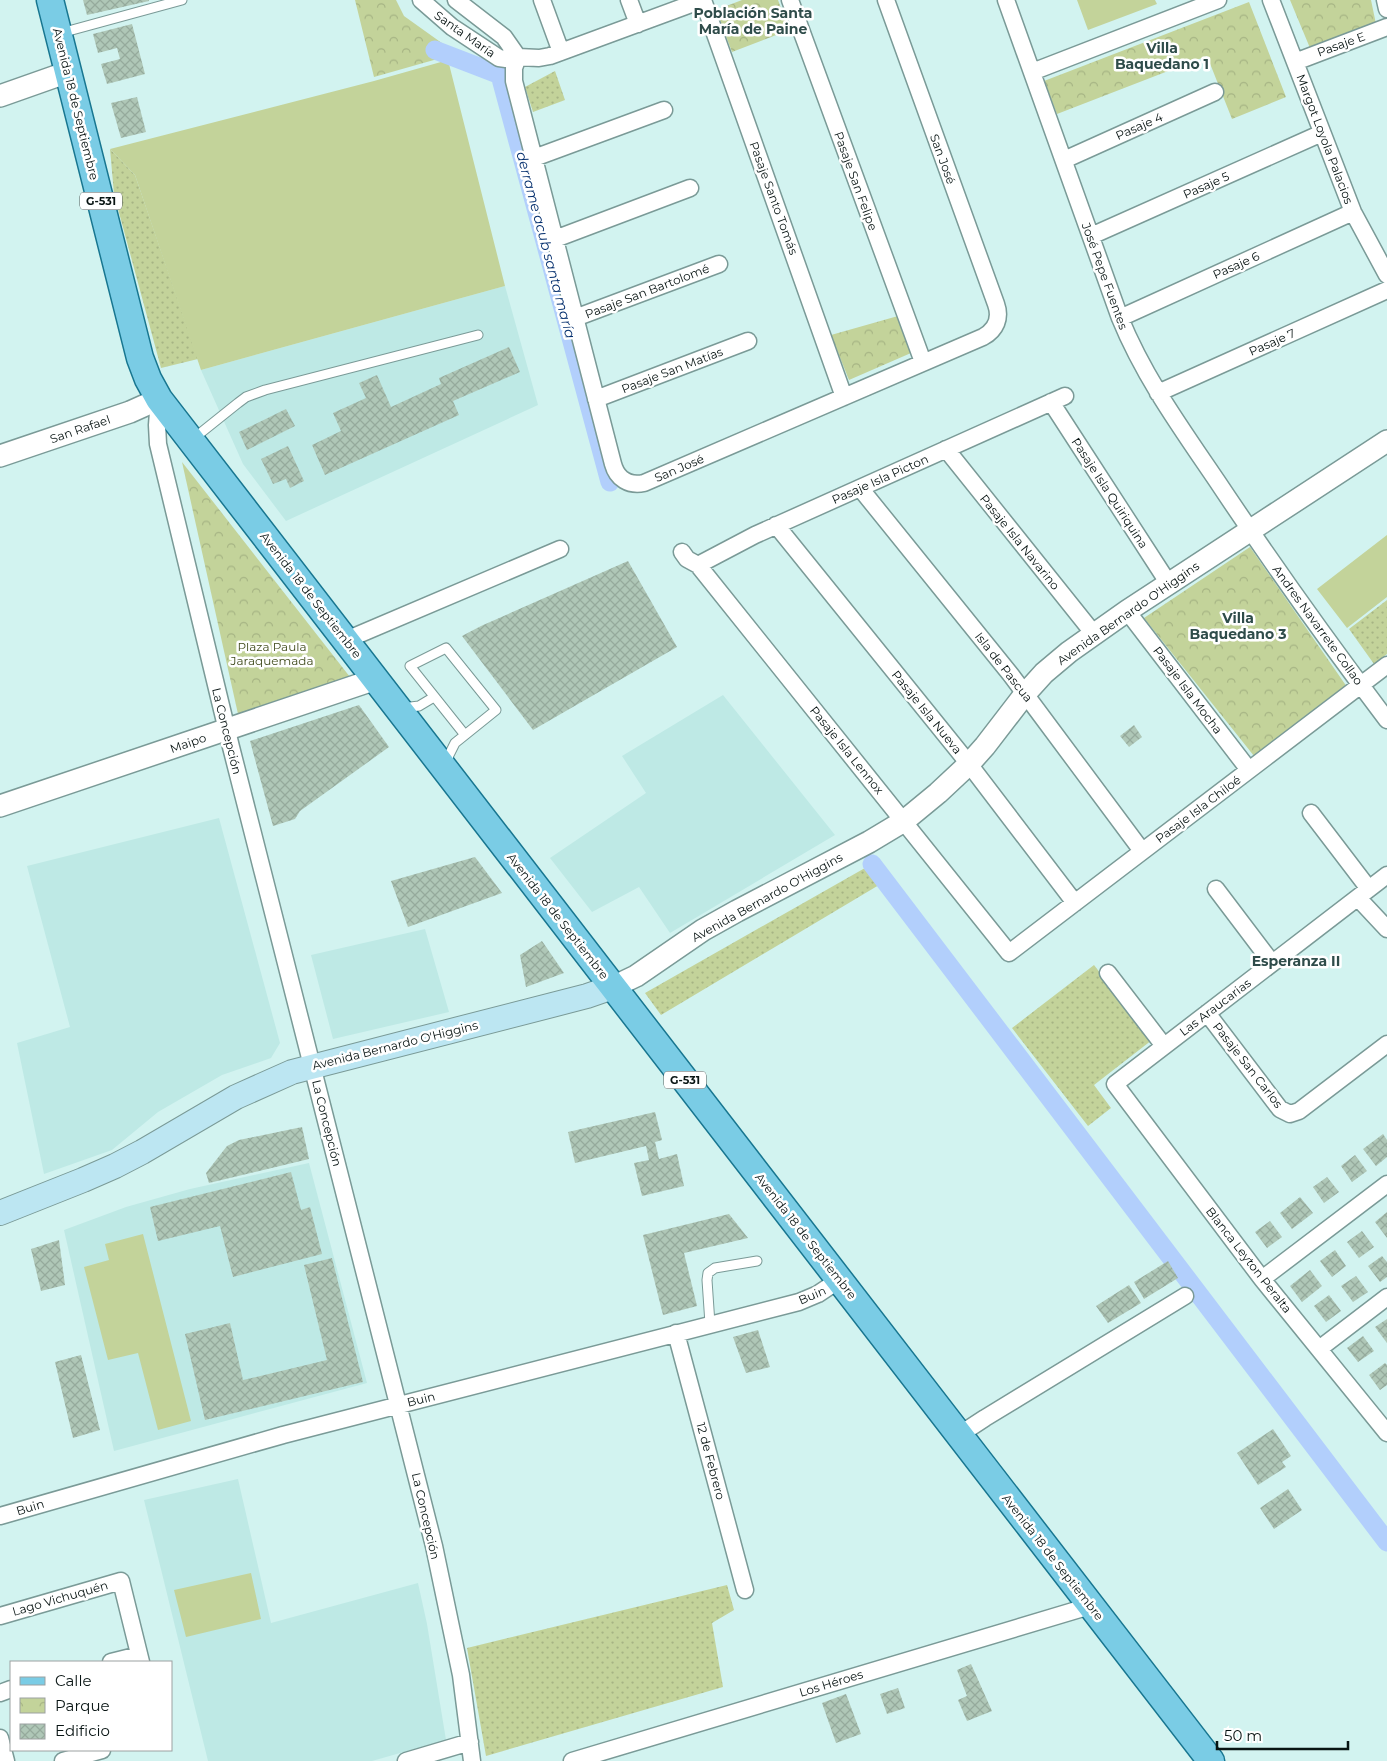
<svg xmlns="http://www.w3.org/2000/svg" width="1387" height="1761" viewBox="0 0 1387 1761" font-family="Montserrat,sans-serif">
<defs>
<pattern id="grass-dots" width="8" height="8" patternUnits="userSpaceOnUse" patternTransform="scale(1.25)"><rect width="8" height="8" fill="#c3d39a"/><path d="M2 2h.1M6 6h.1" fill="none" stroke="#a6b484" stroke-width="1.8" stroke-linecap="round"/></pattern>
<pattern id="park-crowns" width="20" height="18" patternUnits="userSpaceOnUse" patternTransform="scale(1.25)"><rect width="20" height="18" fill="#c3d39a"/><path d="M2 6a3 3 0 1 1 6 0M12 15a3 3 0 1 1 6 0" fill="none" stroke="#a6b484"/></pattern>
<pattern id="building-cross-hatch" width="8" height="8" patternUnits="userSpaceOnUse" patternTransform="scale(1.25)"><rect width="8" height="8" fill="#afc7b7"/><path d="M0 0l8 8M0 8l8-8" fill="none" stroke="#95aa9c"/></pattern>
</defs>
<rect width="100%" height="100%" fill="#d2f3f0"/>
<path fill="#bee9e5" d="M505,286L538,405L286,521L243,464L201,370Z
M723,695L835,835L670,933L639,887L592,912L550,858L646,793L622,756Z
M219,818L280,1043L271,1058L222,1075L158,1112L112,1150L44,1174L17,1043L70,1027L27,866Z
M425,929L449,1012L333,1039L311,955Z
M309,1163L367,1383L114,1451L64,1230L126,1207L190,1189Z
M238,1479L271,1623L418,1583L427,1624L446,1740L372,1761H208L144,1500Z"/>
<path fill="url(#grass-dots)" d="M555,71L565,100L533,112L525,87Z
M110,149L135,175L198,359L161,368L114,194Z
M1387,600V654L1374,664L1349,629Z
M872,864L884,882L661,1015L645,993Z
M1094,965L1152,1040L1094,1085L1111,1108L1088,1126L1012,1028Z
M727,1585L734,1610L712,1623L723,1687L486,1756L467,1648Z"/>
<path fill="url(#park-crowns)" d="M355,0H396L404,16L453,51L448,56L374,77Z
M742,0H778L789,30L732,52L716,10Z
M1290,0H1371L1376,24L1310,48Z
M1249,2L1286,97L1232,119L1207,56L1057,114L1044,81Z
M898,316L911,353L849,380L831,335Z
M182,462L350,677L238,714Z
M1250,547L1347,687L1254,756L1144,618Z"/>
<path fill="#c3d39a" d="M1077,0H1155L1157,4L1088,30Z
M448,60L505,286L201,370L135,175L110,149L374,81Z
M1387,535V597L1347,628L1317,589Z
M143,1234L191,1421L158,1430L138,1353L108,1360L84,1267L109,1260L105,1244Z
M251,1573L261,1619L186,1637L174,1590Z"/>
<g fill="none" stroke-linecap="round" stroke-linejoin="round">
<path stroke="#b2cffc" stroke-width="19" d="M435,50L500,75L610,482
M872,864L1387,1542"/>
</g>
<path fill="url(#building-cross-hatch)" d="M83,0H149V1L87,15Z
M132,24L145,74L107,84L101,64L120,59L117,48L98,53L93,34Z
M137,97L146,132L121,138L111,103Z
M509,347L520,372L453,401L459,415L325,475L312,445L341,431L333,413L366,398L359,383L377,375L391,407L441,384L439,378Z
M286,409L295,426L247,450L239,432Z
M288,446L304,481L290,488L286,479L273,484L261,459Z
M628,561L677,647L533,730L462,636L481,626Z
M359,705L389,747L300,811L295,819L273,826L250,741Z
M1134,725L1142,737L1129,747L1120,736Z
M475,857L502,893L408,927L391,881Z
M542,941L564,973L526,987L520,955Z
M655,1112L662,1140L655,1142L659,1159L677,1154L684,1186L642,1196L634,1163L649,1160L646,1146L575,1163L568,1132Z
M302,1127L309,1159L209,1183L206,1173L227,1146L239,1140Z
M1383,1134L1387,1140V1157L1376,1166L1363,1149Z
M1355,1155L1367,1171L1352,1182L1341,1166Z
M291,1172L301,1210L310,1207L322,1254L233,1277L220,1226L158,1241L150,1207Z
M1327,1177L1339,1192L1324,1203L1313,1187Z
M1300,1197L1313,1213L1292,1229L1280,1213Z
M1387,1212V1238L1375,1222Z
M729,1214L748,1238L684,1253L697,1306L663,1315L643,1235Z
M1270,1221L1282,1237L1267,1248L1255,1232Z
M1362,1231L1374,1247L1359,1258L1347,1242Z
M59,1240L65,1285L41,1291L31,1249Z
M1335,1250L1346,1266L1332,1277L1320,1261Z
M1382,1256L1387,1262V1277L1380,1282L1368,1266Z
M332,1258L363,1382L205,1420L185,1334L230,1323L243,1380L327,1360L304,1265Z
M1168,1261L1178,1278L1144,1299L1134,1282Z
M1310,1270L1322,1286L1302,1302L1290,1286Z
M1356,1276L1368,1292L1353,1302L1341,1286Z
M1129,1285L1141,1303L1108,1323L1096,1306Z
M1329,1295L1341,1311L1326,1322L1314,1306Z
M1387,1319V1343L1375,1327Z
M758,1330L770,1367L746,1373L733,1337Z
M1363,1336L1374,1351L1358,1362L1347,1348Z
M81,1355L100,1430L73,1438L55,1362Z
M1385,1363L1387,1365V1385L1380,1390L1369,1375Z
M1273,1429L1291,1456L1282,1462L1286,1467L1258,1485L1237,1453Z
M1288,1489L1302,1510L1274,1529L1260,1508Z
M971,1664L992,1711L967,1721L958,1700L967,1696L957,1670Z
M898,1688L905,1708L887,1714L880,1694Z
M846,1694L861,1734L836,1743L822,1703Z"/>
<g fill="none" stroke-linecap="round" stroke-linejoin="round">
<defs>
<path id="service" d="M61,33L182,0
M193,439L238,403L246,397L265,390L478,335
M402,708L419,706L434,697
M447,765L449,755L455,743L496,710L446,648L410,666L465,735
M710,1324L707,1280L708,1273L715,1268L757,1261"/>
<path id="minor" d="M421,0L452,27L499,58L506,59L518,57L539,58L550,56L702,0
M456,0L504,37L518,57
M542,0L561,52
M629,0L638,24
M703,0L844,397
M790,0L923,362
M1006,0L1120,318C1144,377 1181,428 1217,481C1271,562 1328,642 1387,720
M1271,0L1353,212L1387,275
M1385,0L1387,9
M518,57L514,68V81L613,464C617,479 629,486 644,483L983,337C996,330 1001,318 996,304L886,0
M1295,62L1387,27
M1032,72L1218,0
M534,158L664,110
M1064,160L1215,92
M1091,236L1322,133
M555,239L690,188
M575,318L719,264
M1120,318L1353,212
M1158,393L1387,290
M159,399L157,425L158,444L231,747L434,1546L461,1675L472,1761
M596,399L748,341
M1051,402L1169,584
M946,449L1094,634
M860,488L1011,675L1142,851
M776,525L969,764L1075,903
M682,552L687,559L698,565L1009,953L1387,665
M698,565L755,535L1065,396
M1127,611L1249,770
M346,640L560,549
M1311,813L1369,889
M1387,875L1115,1084L1262,1279L1387,1433
M1216,889L1272,963
M1358,898L1387,929
M1108,973L1164,1046
M1207,1013L1280,1109L1290,1114L1299,1111L1387,1044
M1262,1279L1387,1184
M676,1333L745,1590
M1319,1349L1387,1297
M959,1435L985,1418L1185,1296
M0,1516L283,1435L799,1302L818,1294L839,1280
M0,1616L121,1581L141,1662
M111,1662L139,1655
M0,1693L11,1689
M0,1738L6,1761
M63,1761L102,1750
M406,1761L470,1742
M572,1761L1090,1606"/>
<path id="tertiary" d="M0,96L68,72
M0,456L130,412L159,399
M0,806L376,679
M613,987L636,976L703,930L737,911L869,842L904,821L938,793L969,764L985,746L1025,694L1044,673L1069,652L1127,611L1387,441"/>
<path id="secondary" d="M0,1213L83,1180L115,1166L142,1152L236,1097L292,1072L587,996L613,987"/>
<path id="primary" d="M50,0L140,358L148,379L159,399L1211,1761"/>
</defs>
<use href="#service" stroke="#7a9a97" stroke-width="11"/>
<use href="#minor" stroke="#7a9a97" stroke-width="19"/>
<use href="#tertiary" stroke="#7a9a97" stroke-width="24"/>
<use href="#secondary" stroke="#7a9a97" stroke-width="26"/>
<use href="#primary" stroke="#187690" stroke-width="29"/>
<use href="#service" stroke="#fff" stroke-width="9"/>
<use href="#minor" stroke="#fff" stroke-width="16"/>
<use href="#tertiary" stroke="#fff" stroke-width="21"/>
<use href="#secondary" stroke="#bce6f2" stroke-width="24"/>
<use href="#primary" stroke="#7acce5" stroke-width="26"/>
</g>
<g text-anchor="middle" dominant-baseline="central" stroke-width="5" stroke-linejoin="round" paint-order="stroke">
<g fill="#fff" stroke="#525a5a" stroke-width="1">
<rect x="80" y="192.5" width="42" height="17" rx="4"/>
<rect x="664" y="1071.5" width="42" height="17" rx="4"/>
</g>
<g font-size="11" font-weight="bold" fill="#081413">
<text x="101" y="201">G-531</text>
<text x="685" y="1080">G-531</text>
</g>
<g font-size="12" fill="#081413" stroke="#fff">
<text transform="translate(465 34) rotate(35)">Santa María</text>
<text transform="translate(1341 44) rotate(-20)">Pasaje E</text>
<text transform="translate(76 104) rotate(76)">Avenida 18 de Septiembre</text>
<text transform="translate(1139 126) rotate(-24)">Pasaje 4</text>
<text transform="translate(1325 139) rotate(69)">Margot Loyola Palacios</text>
<text transform="translate(943 159) rotate(70)">San José</text>
<text transform="translate(856 181) rotate(70)">Pasaje San Felipe</text>
<text transform="translate(1206 185) rotate(-24)">Pasaje 5</text>
<text transform="translate(774 198) rotate(70)">Pasaje Santo Tomás</text>
<text transform="translate(1236 265) rotate(-24)">Pasaje 6</text>
<text transform="translate(1105 276) rotate(70)">José Pepe Fuentes</text>
<text transform="translate(647 291) rotate(-21)">Pasaje San Bartolomé</text>
<text transform="translate(1272 342) rotate(-24)">Pasaje 7</text>
<text transform="translate(672 370) rotate(-21)">Pasaje San Matías</text>
<text transform="translate(80 429) rotate(-19)">San Rafael</text>
<text transform="translate(679 468) rotate(-23)">San José</text>
<text transform="translate(880 479) rotate(-24)">Pasaje Isla Picton</text>
<text transform="translate(1110 493) rotate(57)">Pasaje Isla Quiriquina</text>
<text transform="translate(1020 542) rotate(51)">Pasaje Isla Navarino</text>
<text transform="translate(311 595) rotate(52)">Avenida 18 de Septiembre</text>
<text transform="translate(1128 613) rotate(-35)">Avenida Bernardo O'Higgins</text>
<text transform="translate(1318 625) rotate(54)">Andres Navarrete Collao</text>
<text transform="translate(1004 667) rotate(52)">Isla de Pascua</text>
<text transform="translate(1188 690) rotate(53)">Pasaje Isla Mocha</text>
<text transform="translate(927 712) rotate(51)">Pasaje Isla Nueva</text>
<text transform="translate(227 731) rotate(76)">La Concepción</text>
<text transform="translate(188 743) rotate(-19)">Maipo</text>
<text transform="translate(847 750) rotate(51)">Pasaje Isla Lennox</text>
<text transform="translate(1198 809) rotate(-37)">Pasaje Isla Chiloé</text>
<text transform="translate(767 897) rotate(-29)">Avenida Bernardo O'Higgins</text>
<text transform="translate(558 916) rotate(52)">Avenida 18 de Septiembre</text>
<text transform="translate(1215 1007) rotate(-37)">Las Araucarias</text>
<text transform="translate(395 1045) rotate(-14)">Avenida Bernardo O'Higgins</text>
<text transform="translate(1248 1065) rotate(52)">Pasaje San Carlos</text>
<text transform="translate(327 1123) rotate(76)">La Concepción</text>
<text transform="translate(806 1236) rotate(52)">Avenida 18 de Septiembre</text>
<text transform="translate(1249 1260) rotate(52)">Blanca Leyton Peralta</text>
<text transform="translate(812 1295) rotate(-23)">Buin</text>
<text transform="translate(421 1399) rotate(-14)">Buin</text>
<text transform="translate(711 1461) rotate(75)">12 de Febrero</text>
<text transform="translate(30 1507) rotate(-17)">Buin</text>
<text transform="translate(426 1516) rotate(77)">La Concepción</text>
<text transform="translate(1053 1557) rotate(52)">Avenida 18 de Septiembre</text>
<text transform="translate(60 1598) rotate(-16)">Lago Vichuquén</text>
<text transform="translate(831 1683) rotate(-17)">Los Héroes</text>
</g>
<g font-size="12" fill="#3e491a" stroke="#fff">
<text x="272" y="646">Plaza Paula<tspan x="272" dy="14">Jaraquemada</tspan></text>
</g>
<g font-size="14" font-weight="bold" fill="#2f4c4a" stroke="#fff">
<text x="753" y="13">Población Santa<tspan x="753" dy="16">María de Paine</tspan></text>
<text x="1162" y="48">Villa<tspan x="1162" dy="16">Baquedano 1</tspan></text>
<text x="1238" y="618">Villa<tspan x="1238" dy="16">Baquedano 3</tspan></text>
<text x="1296" y="961">Esperanza II</text>
</g>
<g font-size="14" font-style="italic" fill="#032e6d" stroke="#fff">
<text transform="translate(546 245) rotate(75)">derrame acub santa maría</text>
</g>
</g>
<rect x="10" y="1661" width="162" height="90" fill="#ffffff" stroke="#9ca1a1"/>
<rect x="20" y="1677" width="25" height="8" fill="#7acce5" stroke="#9ca1a1"/>
<text x="55" y="1686" font-size="15" fill="#081413">Calle</text>
<rect x="20" y="1698" width="25" height="15" fill="url(#park-crowns)" stroke="#9ca1a1"/>
<text x="55" y="1711" font-size="15" fill="#081413">Parque</text>
<rect x="20" y="1724" width="25" height="15" fill="url(#building-cross-hatch)" stroke="#9ca1a1"/>
<text x="55" y="1736" font-size="15" fill="#081413">Edificio</text>
<path d="M1217 1741v8h131v-8" fill="none" stroke="#081413" stroke-width="2.5"/>
<text x="1224" y="1741" font-size="15" fill="#081413" stroke="#ffffff" stroke-width="4" paint-order="stroke">50 m</text>
</svg>
